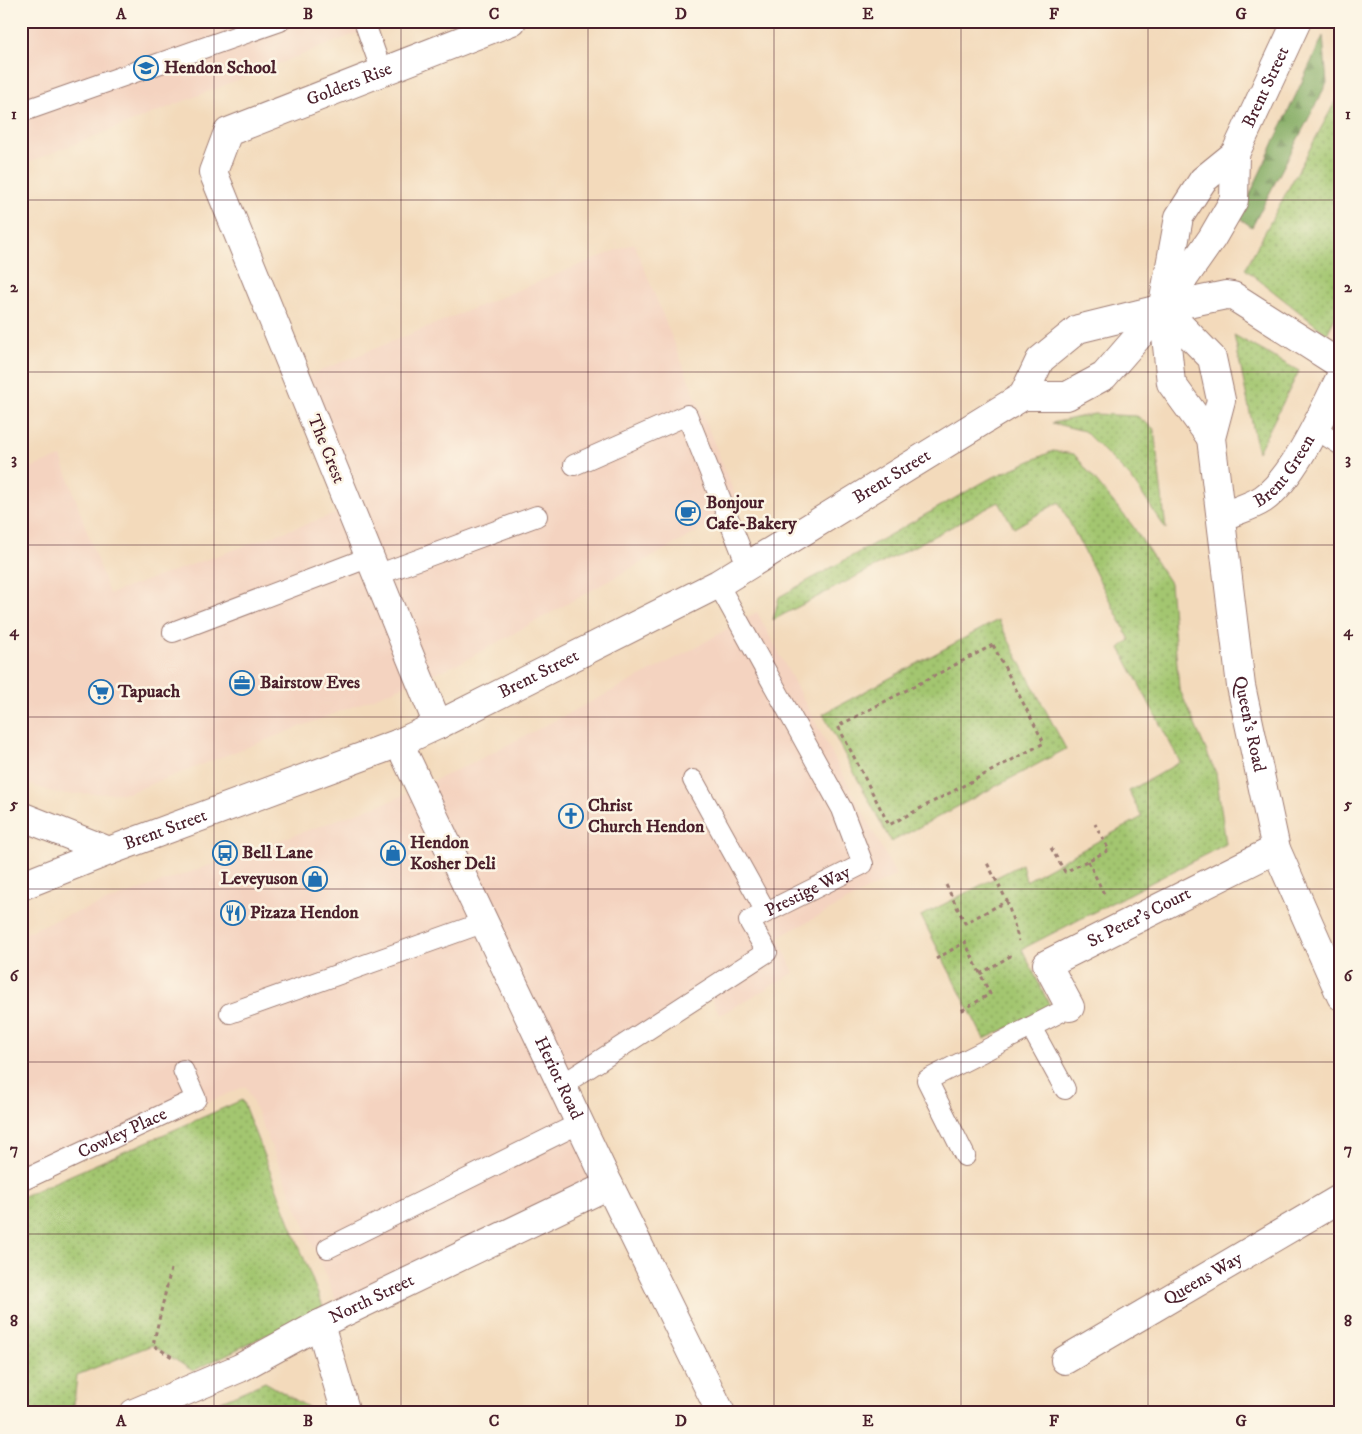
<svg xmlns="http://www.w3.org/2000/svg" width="1362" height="1434" viewBox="0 0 1362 1434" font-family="'IM FELL DW Pica',serif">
<defs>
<pattern id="grass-dots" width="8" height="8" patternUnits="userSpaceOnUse" patternTransform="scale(1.25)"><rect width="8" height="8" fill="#a3c670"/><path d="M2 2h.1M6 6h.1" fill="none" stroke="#87a05c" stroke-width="1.8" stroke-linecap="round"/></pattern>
<pattern id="forest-firs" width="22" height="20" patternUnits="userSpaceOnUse" patternTransform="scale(1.25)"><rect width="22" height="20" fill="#82ab62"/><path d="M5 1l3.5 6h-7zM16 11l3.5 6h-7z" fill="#6c8b51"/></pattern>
</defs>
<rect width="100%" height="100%" fill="#fcf5e5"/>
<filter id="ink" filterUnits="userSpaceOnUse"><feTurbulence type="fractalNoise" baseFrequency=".02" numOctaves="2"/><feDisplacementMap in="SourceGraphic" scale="10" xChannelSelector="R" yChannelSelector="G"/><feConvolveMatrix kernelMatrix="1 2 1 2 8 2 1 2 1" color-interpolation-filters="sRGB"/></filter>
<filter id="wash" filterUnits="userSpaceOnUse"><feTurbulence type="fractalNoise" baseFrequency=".0096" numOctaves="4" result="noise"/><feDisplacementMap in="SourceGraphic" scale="20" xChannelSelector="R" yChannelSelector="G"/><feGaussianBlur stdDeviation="1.12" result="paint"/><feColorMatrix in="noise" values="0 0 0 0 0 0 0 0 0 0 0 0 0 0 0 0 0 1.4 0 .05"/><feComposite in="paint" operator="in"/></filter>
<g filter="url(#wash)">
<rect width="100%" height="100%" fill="#f3dabb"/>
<path fill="#f4d3c0" d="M21,21H388L21,165Z
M634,243L740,508L462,662L354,706L128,793L60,794L21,782V471L61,457L109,594L349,509L295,381Z
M757,612L896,875L779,937L794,973L720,1015L708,992L561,1084L609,1184L341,1313L246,1086L21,1182V935L55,920L393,800L480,759L684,654Z"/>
<path fill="url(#grass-dots)" stroke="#76724e" d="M1341,91V305L1327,334L1245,269Z
M1234,335L1299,371L1258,452Z
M1094,414L1137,416L1154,429L1166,529L1131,478L1084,431L1052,423Z
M1053,451L1074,454L1132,525L1170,583L1179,688L1216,773L1226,844L1022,949L1051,1008L984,1039L921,916L1022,864L1026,881L1142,817L1129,791L1180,762L1120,648L1130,640L1059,502L1014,528L999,502L773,620L779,597L989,479Z
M998,620L1066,749L891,842L823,714Z
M242,1100L323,1307L193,1371L152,1345L77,1375L73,1413H21V1197Z
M265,1382L318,1413H194Z"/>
<path fill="url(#forest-firs)" stroke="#666546" d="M1323,36L1327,83L1252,227L1239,218Z"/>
</g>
<g filter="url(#ink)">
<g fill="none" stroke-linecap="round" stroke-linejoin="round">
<defs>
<g id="lane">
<path d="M364,21L382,72"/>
<path d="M21,112L280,21"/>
<path d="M1314,428L1341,445"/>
<path d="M574,465L687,415L747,565"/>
<path d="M377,575L537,516"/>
<path d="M173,632L370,557"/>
<path d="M693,780L766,912"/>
<path d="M230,1013L485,922"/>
<path d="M1031,1027L1065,1089"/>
<path id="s1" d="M562,1085L767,952L749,921L863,864L842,809L718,584"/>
<path d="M965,1156L927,1080L1070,1007"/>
<path id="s2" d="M21,1181L196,1099L183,1070"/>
<path d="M328,1248L580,1123"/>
</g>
<g id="street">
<path d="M1163,308L1226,295L1233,296L1341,365"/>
<path id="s3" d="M1221,517C1234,511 1251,507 1263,499C1294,478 1324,410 1341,376"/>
<path id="s4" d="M438,725L213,172L228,132L512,21"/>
<path id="s5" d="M399,743L609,1185L721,1413"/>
<path id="s6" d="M1070,1007L1047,964L1276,849"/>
<path d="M320,1324L346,1413"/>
<path id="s7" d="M1065,1360L1341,1198"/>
<path id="s8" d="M134,1413L240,1368L320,1324L609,1185"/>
</g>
<g id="secondary">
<path id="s9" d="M1163,308L1212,358L1221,400L1211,438L1241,686L1276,849L1341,996"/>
<path d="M1163,308L1171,383L1211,438"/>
<path d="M21,816L109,851"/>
</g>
<g id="primary">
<path d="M1164,299L1179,217L1203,180L1235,154"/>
<path d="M1023,396L1040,360L1078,329L1163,308"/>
<path id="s10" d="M21,886L109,851L399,743L438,725L718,584L1023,396H1067L1104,376L1163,308L1212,238L1234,200L1235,154L1297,21"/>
</g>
</defs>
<use href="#lane" stroke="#9e7c73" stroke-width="22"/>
<use href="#street" stroke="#9e7c73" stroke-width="30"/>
<use href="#secondary" stroke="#9e7c73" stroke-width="30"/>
<use href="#primary" stroke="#9e7c73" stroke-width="30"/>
<path stroke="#9e7c73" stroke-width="3" stroke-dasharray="4 4" stroke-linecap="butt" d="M993,645L1044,743L889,825L838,726Z
M1051,848L1065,872L1109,850L1095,824
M1088,861L1105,896
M946,885L965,923L1007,901L987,863
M1007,901L1019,941
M936,959L965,942L990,994L961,1011
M980,974L1012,955
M171,1269L153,1345L172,1357"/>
<use href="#lane" stroke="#fff" stroke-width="20"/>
<use href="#street" stroke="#fff" stroke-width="28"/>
<use href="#secondary" stroke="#fff" stroke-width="28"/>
<use href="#primary" stroke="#fff" stroke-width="28"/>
</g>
</g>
<path fill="none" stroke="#4a1f2b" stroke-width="1" stroke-opacity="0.55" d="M214,21V1413M401,21V1413M588,21V1413M774,21V1413M961,21V1413M1148,21V1413M21,200H1341M21,372H1341M21,545H1341M21,717H1341M21,889H1341M21,1062H1341M21,1234H1341"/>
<defs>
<symbol id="school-ring" viewBox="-11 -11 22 22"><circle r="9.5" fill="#fcf5e5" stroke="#1f6fb2" stroke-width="1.5"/><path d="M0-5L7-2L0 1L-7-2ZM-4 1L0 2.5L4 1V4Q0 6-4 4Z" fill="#1f6fb2"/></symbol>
<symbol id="cafe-ring" viewBox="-11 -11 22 22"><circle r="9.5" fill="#fcf5e5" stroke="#1f6fb2" stroke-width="1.5"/><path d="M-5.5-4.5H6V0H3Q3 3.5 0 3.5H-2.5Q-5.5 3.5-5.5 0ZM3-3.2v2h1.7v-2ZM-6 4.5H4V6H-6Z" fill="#1f6fb2"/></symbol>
<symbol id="office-ring" viewBox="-11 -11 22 22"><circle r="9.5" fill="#fcf5e5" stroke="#1f6fb2" stroke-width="1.5"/><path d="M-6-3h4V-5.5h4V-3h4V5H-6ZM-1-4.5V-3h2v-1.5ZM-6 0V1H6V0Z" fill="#1f6fb2"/></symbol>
<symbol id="supermarket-ring" viewBox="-11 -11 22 22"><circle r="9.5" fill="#fcf5e5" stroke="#1f6fb2" stroke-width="1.5"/><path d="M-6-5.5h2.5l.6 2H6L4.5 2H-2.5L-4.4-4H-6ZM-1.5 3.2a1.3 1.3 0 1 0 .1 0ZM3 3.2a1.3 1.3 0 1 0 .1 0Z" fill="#1f6fb2"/></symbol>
<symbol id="church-ring" viewBox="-11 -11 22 22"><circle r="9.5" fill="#fcf5e5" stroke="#1f6fb2" stroke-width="1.5"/><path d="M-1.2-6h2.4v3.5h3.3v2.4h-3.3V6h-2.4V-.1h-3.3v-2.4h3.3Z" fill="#1f6fb2"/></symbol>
<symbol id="bus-ring" viewBox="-11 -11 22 22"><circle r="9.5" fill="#fcf5e5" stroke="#1f6fb2" stroke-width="1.5"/><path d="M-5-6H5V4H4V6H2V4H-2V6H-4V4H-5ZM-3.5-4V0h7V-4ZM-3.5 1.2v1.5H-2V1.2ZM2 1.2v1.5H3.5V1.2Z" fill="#1f6fb2"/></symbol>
<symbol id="shop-ring" viewBox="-11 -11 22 22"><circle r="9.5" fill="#fcf5e5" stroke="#1f6fb2" stroke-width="1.5"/><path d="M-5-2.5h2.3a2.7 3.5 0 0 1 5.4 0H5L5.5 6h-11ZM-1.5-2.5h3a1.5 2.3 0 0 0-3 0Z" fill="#1f6fb2"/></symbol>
<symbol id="restaurant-ring" viewBox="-11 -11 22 22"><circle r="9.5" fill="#fcf5e5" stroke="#1f6fb2" stroke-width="1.5"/><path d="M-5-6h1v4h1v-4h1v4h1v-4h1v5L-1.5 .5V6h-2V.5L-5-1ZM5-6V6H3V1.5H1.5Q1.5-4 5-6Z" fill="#1f6fb2"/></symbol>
</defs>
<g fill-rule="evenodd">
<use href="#school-ring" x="132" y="54" width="28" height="28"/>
<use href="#cafe-ring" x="674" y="499" width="28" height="28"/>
<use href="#office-ring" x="228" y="669" width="28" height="28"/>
<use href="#supermarket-ring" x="87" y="678" width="28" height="28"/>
<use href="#church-ring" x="557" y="802" width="28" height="28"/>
<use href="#bus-ring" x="211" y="839" width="28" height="28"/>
<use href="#shop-ring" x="379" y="839" width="28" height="28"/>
<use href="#shop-ring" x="301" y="865" width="28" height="28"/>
<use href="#restaurant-ring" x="219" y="899" width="28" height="28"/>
</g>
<g text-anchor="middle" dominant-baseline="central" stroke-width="5" stroke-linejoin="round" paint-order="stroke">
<g font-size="18" font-weight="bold" fill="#4a1f2b" stroke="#fcf5e5" text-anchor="start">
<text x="164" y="68">Hendon School</text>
<text x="706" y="503">Bonjour<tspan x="706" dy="21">Cafe-Bakery</tspan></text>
<text x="260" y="683">Bairstow Eves</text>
<text x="118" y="692">Tapuach</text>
<text x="588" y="806">Christ<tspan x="588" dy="21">Church Hendon</tspan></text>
<text x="410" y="843">Hendon<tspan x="410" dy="21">Kosher Deli</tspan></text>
<text x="242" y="853">Bell Lane</text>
<text x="298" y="879" text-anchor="end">Leveyuson</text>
<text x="250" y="913">Pizaza Hendon</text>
</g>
<g font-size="18" fill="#4a1f2b" stroke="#fcf5e5">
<text stroke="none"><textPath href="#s4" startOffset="770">Golders Rise</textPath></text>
<text stroke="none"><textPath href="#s10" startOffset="1544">Brent Street</textPath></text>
<text transform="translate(326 449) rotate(68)">The Crest</text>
<text stroke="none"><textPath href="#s3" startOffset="81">Brent Green</textPath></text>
<text stroke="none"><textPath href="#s10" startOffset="965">Brent Street</textPath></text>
<text stroke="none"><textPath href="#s10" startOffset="560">Brent Street</textPath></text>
<text stroke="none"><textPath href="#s9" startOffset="441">Queen's Road</textPath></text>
<text stroke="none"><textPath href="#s10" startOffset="155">Brent Street</textPath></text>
<text stroke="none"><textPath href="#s1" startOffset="346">Prestige Way</textPath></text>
<text stroke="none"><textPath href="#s6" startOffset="152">St Peter's Court</textPath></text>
<text stroke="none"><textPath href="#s5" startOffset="371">Heriot Road</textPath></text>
<text stroke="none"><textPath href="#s2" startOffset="112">Cowley Place</textPath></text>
<text stroke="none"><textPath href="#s7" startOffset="160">Queens Way</textPath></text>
<text stroke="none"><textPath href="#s8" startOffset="264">North Street</textPath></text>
</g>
</g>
<rect width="1362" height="1434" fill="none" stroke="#fcf5e5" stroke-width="55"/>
<rect x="28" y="28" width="1306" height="1378" fill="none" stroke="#4a1f2b" stroke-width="2"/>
<g font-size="16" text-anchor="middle" font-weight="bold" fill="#4a1f2b">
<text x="121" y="19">A</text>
<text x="308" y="19">B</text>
<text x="494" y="19">C</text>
<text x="681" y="19">D</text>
<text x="868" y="19">E</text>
<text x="1054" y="19">F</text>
<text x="1241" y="19">G</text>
<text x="14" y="119">1</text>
<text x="1348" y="119">1</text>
<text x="14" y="292">2</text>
<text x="1348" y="292">2</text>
<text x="14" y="464">3</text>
<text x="1348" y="464">3</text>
<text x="14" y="636">4</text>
<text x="1348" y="636">4</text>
<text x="14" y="809">5</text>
<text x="1348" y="809">5</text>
<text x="14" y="981">6</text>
<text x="1348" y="981">6</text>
<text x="14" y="1154">7</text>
<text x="1348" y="1154">7</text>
<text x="14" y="1326">8</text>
<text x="1348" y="1326">8</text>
<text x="121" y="1426">A</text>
<text x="308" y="1426">B</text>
<text x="494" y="1426">C</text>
<text x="681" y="1426">D</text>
<text x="868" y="1426">E</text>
<text x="1054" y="1426">F</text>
<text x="1241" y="1426">G</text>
</g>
</svg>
